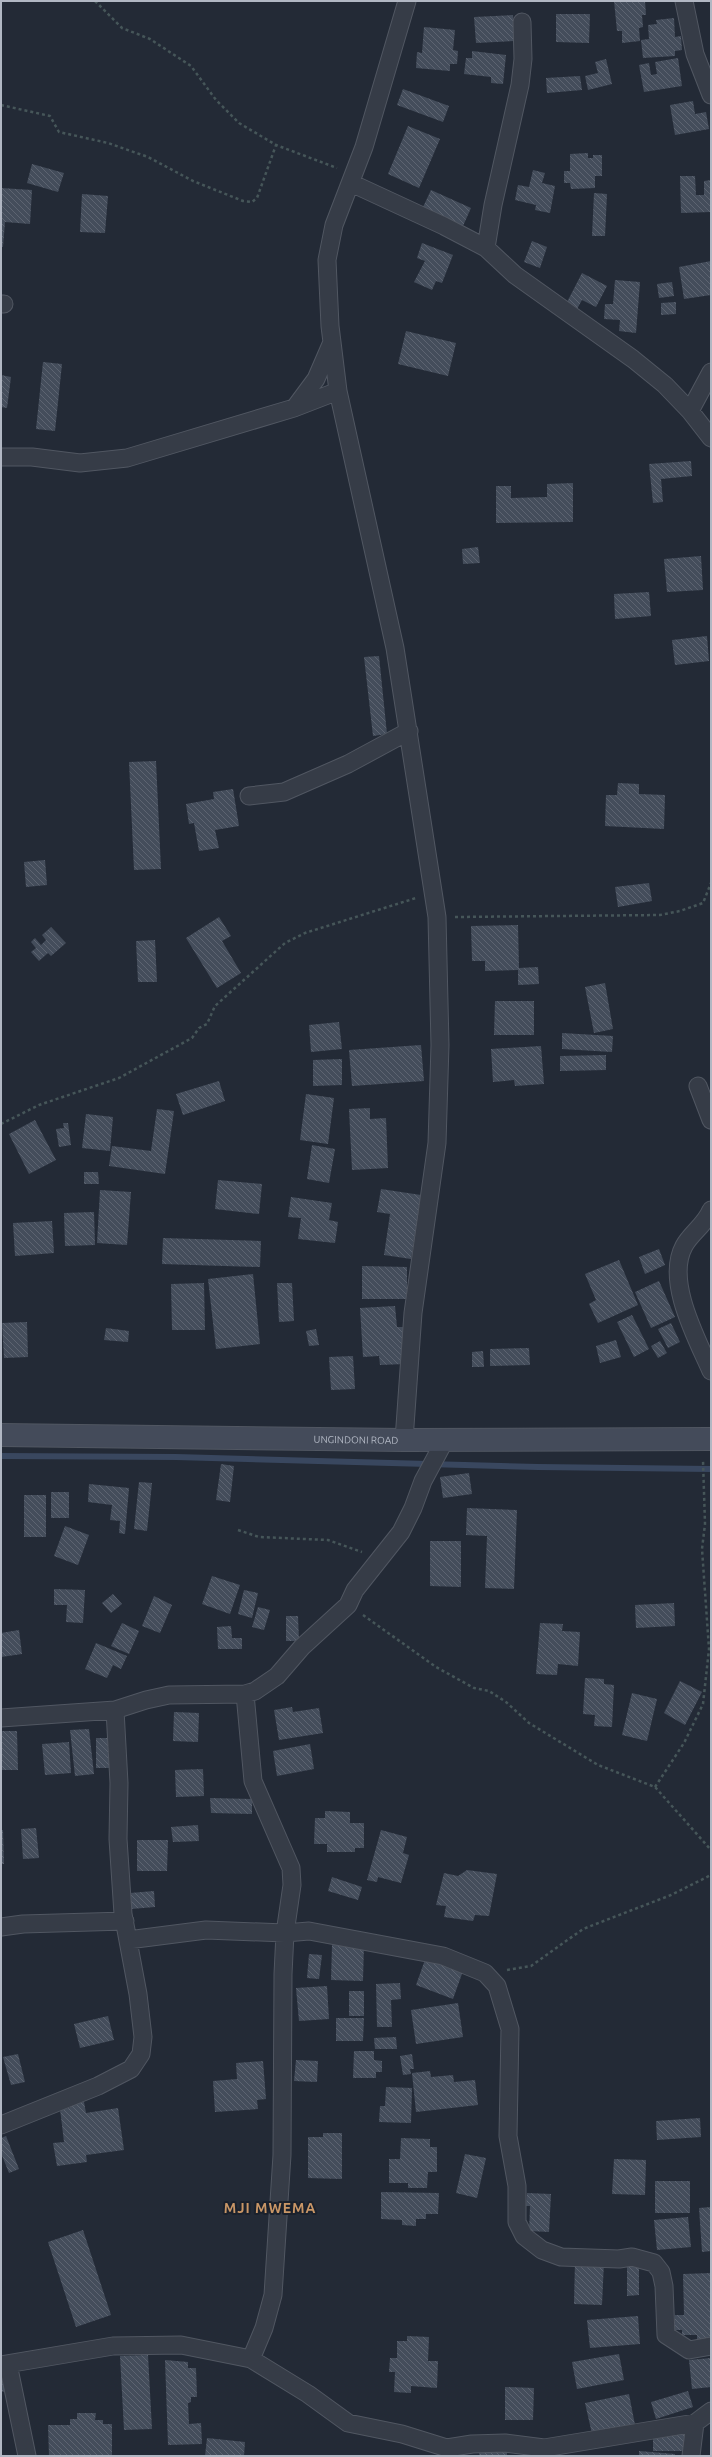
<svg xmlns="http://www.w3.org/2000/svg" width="712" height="2457" viewBox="0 0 712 2457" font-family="Ubuntu,sans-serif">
<defs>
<pattern id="building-back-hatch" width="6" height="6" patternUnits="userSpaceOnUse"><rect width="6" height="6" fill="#444d5b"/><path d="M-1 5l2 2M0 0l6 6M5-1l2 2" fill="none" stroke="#5d6471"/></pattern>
</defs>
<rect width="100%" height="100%" fill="#232a36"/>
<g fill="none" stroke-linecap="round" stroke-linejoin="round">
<path stroke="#39475f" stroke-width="6" d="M1,1456L176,1457L538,1467L711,1469"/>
</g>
<path fill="url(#building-back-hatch)" d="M614,1H645L646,15H642L643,27L639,28L640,41L622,43V31H617Z
M556,14H590L589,43L556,42Z
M513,15L515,41L476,43L474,17Z
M674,18L675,37L681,36L682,50L675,51V56L643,58L641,40L649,39L648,25L657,24L656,20Z
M424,27L455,30L453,50L458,51L457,64H450V71L416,68L417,52L422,53Z
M472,51L506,55L503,84L491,83V77L464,74L466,58H472Z
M678,58L682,86L644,92L639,65L649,63L651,75L657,74L655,62Z
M606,59L612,84L588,90L585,76L598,73L595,62Z
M580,76L582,90L547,93L546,78Z
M403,89L449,106L443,122L397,105Z
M693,101L695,114L706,112L709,129L675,135L670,105Z
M408,126L440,139L419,188L388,174Z
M588,153V158H593V155H602V176H595V188L571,189L570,183H564V171H570V154Z
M32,164L64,173L58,192L27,183Z
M533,170L545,173L542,183L555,186L550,213L535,210L536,205L515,200L518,185L529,187Z
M680,176H695L696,195H704V181L711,180V212L681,213Z
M1,188L32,190L30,224L5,222L3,247H1Z
M431,190L471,208L463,226L423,207Z
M594,193L607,194L605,236H592Z
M82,194L108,196L105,233L80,232Z
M532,241L547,247L540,268L524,262Z
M422,243L453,255L442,283L436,281L432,290L414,282L425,261L417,258Z
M711,261V295L684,299L679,267Z
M582,273L607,286L596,307L582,300L577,309L566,304Z
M615,280L640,282L636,333L619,331L620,320L604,319L605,304H613Z
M672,282L674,296L659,298L657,284Z
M676,302V314L661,315V303Z
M406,331L456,343L448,376L398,364Z
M43,362L62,364L55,431L36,429Z
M1,375L11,377L7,408L1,407Z
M691,461L692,476L661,479L663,502L653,503L649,464Z
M573,483V522L496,523V486H511V498L547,497V484Z
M478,547L480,563L463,564L462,549Z
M701,556L703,590L667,592L664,559Z
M649,592L651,616L615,619L614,594Z
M707,636L709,661L675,665L672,640Z
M379,656L387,734L373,736L364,657Z
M156,761L161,869L134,870L129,762Z
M618,783L639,784V794L665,795L664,829L605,826L606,795H617Z
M233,789L239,826L215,830L219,848L199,851L194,823L189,824L186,804L214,799L213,792Z
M45,860L47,885L26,887L24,862Z
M649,883L652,901L618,907L615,887Z
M219,917L231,936L222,941L241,973L217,988L186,938Z
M518,925L519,968L538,967L539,984L518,985V970L485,971V961H472L471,926Z
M51,927L66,943L51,956L48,953L39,961L31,952L36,948L31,942L35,938L41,945L46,940L42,935Z
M155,940L157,982H138L136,941Z
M605,983L613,1029L594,1033L585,987Z
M495,1001H534V1035H494Z
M339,1022L342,1049L311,1052L309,1025Z
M562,1033L613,1036L612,1052L562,1049Z
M421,1045L424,1081L352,1086L349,1050Z
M541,1046L544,1084L515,1086L514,1080L493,1082L491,1049Z
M606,1055V1070L560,1071V1056Z
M342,1059V1085L313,1086V1060Z
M219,1081L225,1101L183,1115L176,1094Z
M306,1094L334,1098L328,1144L300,1140Z
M370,1108V1119L386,1118L388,1168L352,1170L349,1109Z
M157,1109L174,1111L165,1174L109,1166L112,1146L151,1151Z
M86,1114L113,1117L110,1151L82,1148Z
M35,1120L56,1160L29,1174L9,1134Z
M63,1123H68L71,1145L59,1147L56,1129L64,1128Z
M312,1145L335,1149L329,1183L307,1179Z
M84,1172H98L99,1184H84Z
M218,1180L262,1184L259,1214L215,1209Z
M381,1189L421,1195L411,1259L384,1255L390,1214L377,1212Z
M100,1190L131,1192L127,1245L97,1243Z
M291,1197L332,1203L329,1220L338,1222L335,1243L298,1239L301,1218L288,1217Z
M94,1212L95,1245L65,1246L64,1213Z
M52,1221L54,1253L15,1256L13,1223Z
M163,1238L261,1241L260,1267L162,1264Z
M659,1249L665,1265L645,1274L639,1257Z
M619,1260L638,1305L598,1323L589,1304L596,1300L585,1274Z
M362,1266L407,1267V1299H362Z
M253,1274L260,1344L216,1349L208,1279Z
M659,1281L675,1317L651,1328L635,1292Z
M204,1283L205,1330H172L171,1284Z
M277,1283H292L294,1321L279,1322Z
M395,1306L397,1327H403L405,1364L380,1365L379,1356L363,1357L360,1308Z
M632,1315L649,1349L634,1357L617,1322Z
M27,1322L28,1357L4,1358L2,1323Z
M671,1323L680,1342L668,1348L658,1329Z
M106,1328L129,1331L128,1342L104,1340Z
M316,1329L319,1345L309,1346L306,1331Z
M616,1340L621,1357L600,1363L596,1346Z
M660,1341L667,1353L658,1358L651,1346Z
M529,1348L530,1365L490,1366V1349Z
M483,1351L484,1367H472V1352Z
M353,1356L355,1389L331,1390L329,1357Z
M221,1464L234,1466L230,1502L216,1500Z
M469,1473L472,1494L443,1498L440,1477Z
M139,1482L152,1483L147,1531L134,1529Z
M89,1484L129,1488L125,1534L119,1533L120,1521L110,1520L112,1505L88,1502Z
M51,1492H69V1518H51Z
M24,1495H46V1537H24Z
M467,1508L517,1510L514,1589L485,1588L487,1536L466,1535Z
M65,1526L89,1535L78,1565L54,1556Z
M430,1541H461V1587L430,1586Z
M212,1576L240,1585L230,1614L202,1604Z
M54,1589L85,1590L83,1623L66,1622L67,1605H54Z
M244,1590L258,1593L252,1618L238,1614Z
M113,1594L122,1604L111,1613L102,1603Z
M154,1596L172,1605L160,1633L142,1626Z
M674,1603L675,1626L636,1628L635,1605Z
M258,1607L270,1610L264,1630L252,1627Z
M286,1616H298L299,1641H286Z
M122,1623L139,1631L129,1654L111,1646Z
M540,1623L563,1624L562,1631L580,1632L578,1666L558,1664L557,1675L536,1674Z
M231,1626L232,1638H242V1649H218L217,1627Z
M19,1630L22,1654L1,1657V1633Z
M96,1643L127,1656L121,1669L113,1665L107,1678L85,1669Z
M585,1678L604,1679V1684L614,1685L612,1727L594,1726L595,1715L583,1714Z
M680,1681L702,1692L685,1725L664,1713Z
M632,1693L657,1699L647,1741L622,1735Z
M292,1707L293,1712L319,1708L323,1733L279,1740L274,1710Z
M174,1712L199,1713L198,1742L173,1741Z
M89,1729L94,1774L75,1776L70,1730Z
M1,1731H17L18,1770H1Z
M96,1738H112L113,1768H96Z
M69,1742L71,1773L45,1775L42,1744Z
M310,1744L314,1769L277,1776L273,1751Z
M203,1769L204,1796L176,1797L175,1770Z
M210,1798L252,1799V1814L211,1813Z
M325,1811L350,1812V1823H364V1848H355V1852H327V1844H314L315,1818H325Z
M198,1825L199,1841L173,1842L171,1827Z
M36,1828L39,1858L23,1859L21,1829Z
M1,1830H3L4,1864H1Z
M381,1830L407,1837L403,1853L409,1855L401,1883L378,1877L377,1882L367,1880Z
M137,1840H168L167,1871H137Z
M467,1870L497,1874L489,1916L475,1915L473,1921L444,1917L446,1906L436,1905L444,1873L458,1876Z
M332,1877L362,1887L358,1900L328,1891Z
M154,1891L155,1907L131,1909L130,1893Z
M332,1945H364L363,1981L331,1980Z
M309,1954L322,1955L319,1979L307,1978Z
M426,1957L463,1971L453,1999L416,1985Z
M400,1983L401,1999L391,2000L392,2027H377L376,1984Z
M327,1986L329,2019L299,2021L296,1988Z
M349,1991H364V2016H349Z
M458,2003L463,2037L416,2044L411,2010Z
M108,2016L114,2040L80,2048L74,2024Z
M336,2018H364L363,2041H336Z
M396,2037L397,2049H375L374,2038Z
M354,2051H374V2060L382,2061V2072H376V2078H353Z
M18,2054L25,2082L11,2085L3,2057Z
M412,2054L414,2069H410L411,2074L403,2075L400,2056Z
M296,2060L318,2061L317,2082L294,2081Z
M263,2061L266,2099L257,2100L258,2109L215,2112L213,2081L237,2079L236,2063Z
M430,2071L431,2077L453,2075L454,2082L475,2080L478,2105L416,2112L412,2073Z
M386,2087L412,2088L411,2123L379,2122L380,2106H385Z
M84,2102L86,2113L118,2108L124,2150L86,2155L87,2162L57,2166L53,2143L64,2142L60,2109L70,2108L69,2104Z
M700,2118L701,2137L657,2140L656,2121Z
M323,2133H342V2179L308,2178V2137H323Z
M6,2136L19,2169L9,2173L1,2153V2138Z
M401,2138L430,2139V2147H437V2172H428L427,2188H408V2183H389V2159H400Z
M465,2154L486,2158L477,2198L456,2193Z
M614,2159L646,2160L645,2195L612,2194Z
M655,2181H690V2213H655Z
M381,2192L439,2193L438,2214H426V2219H416V2226L402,2225V2220L381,2219Z
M527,2193L551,2194L549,2232L529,2231L530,2206H526Z
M711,2207V2251L702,2252L699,2208Z
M688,2217L691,2247L657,2250L654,2220Z
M83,2230L111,2315L76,2327L48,2242Z
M575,2261L604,2262L602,2305L574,2304Z
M627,2263H639V2295L627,2296Z
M711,2273V2343H697V2335H682V2330H675V2315H684L683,2274Z
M638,2316L640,2344L590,2348L587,2320Z
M407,2336L429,2337L428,2361H438L437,2388L411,2386V2393L394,2392L395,2372H389L390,2358H397V2341H407Z
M619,2354L624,2380L577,2389L572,2362Z
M148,2355L152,2429L124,2430L120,2356Z
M711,2358V2387L692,2389L689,2360Z
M165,2360L188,2362V2368H196L197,2397H191V2402L188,2403L189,2424L201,2423L202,2444L168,2445Z
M1,2366L11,2390L1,2392Z
M505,2387L534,2388L533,2420H505Z
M688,2391L693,2407L656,2419L651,2402Z
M629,2394L635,2425L592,2434L585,2403Z
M77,2413H96L95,2420H103V2424H112V2456H49L48,2425H70V2419H77Z
M653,2431H686V2451H653Z
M207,2438L245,2442L244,2456H205Z
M480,2449H507V2456H479Z
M639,2451L675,2454V2456H639Z"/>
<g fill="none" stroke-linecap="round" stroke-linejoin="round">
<defs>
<path id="minor" d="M684,1L695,54L711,95
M351,183L444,226L486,248L515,275L633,359L665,385L690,411L711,438
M486,248L493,205L520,85L523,59L522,22
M1,304H4
M296,406L316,379L332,342
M690,411L711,372
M1,457H32L80,463L127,458L294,408L338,391
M249,796L284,792L348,764L409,731
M698,1086L711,1120
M711,1210C705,1225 691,1233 684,1246C665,1281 697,1339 711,1371
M404,1440L413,1313L437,1143L440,1045L437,917L395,648L338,391L330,326L327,260L334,225L364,147L407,1
M245,1694L253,1781L291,1868L292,1885L285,1933L283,1974L282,2155L273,2295L264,2328L251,2359
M1,1718L115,1710L146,1700L169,1695L245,1694L255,1691L277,1676L302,1647L348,1605L355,1590L401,1532L413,1508L423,1481L445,1440
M1,1927L23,1924L125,1921
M128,1940L206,1930L285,1933L309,1931L443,1956L485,1973L497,1986L510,2029L508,2136L517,2186V2222L524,2236L542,2250L561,2257L619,2259L632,2257L654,2263L661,2272L664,2286L666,2335L689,2350L711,2346
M1,2125L98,2086L131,2069L141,2054L143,2037L138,1994L123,1914L118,1839L119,1783L115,1710
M8,2364L27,2456
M1,2365L113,2346L181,2345L251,2359L308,2394L348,2423L402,2434L447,2448L454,2456
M447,2448L472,2444L505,2443L544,2448L695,2423
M691,2456L695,2423L711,2411"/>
<g id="secondary">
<path id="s1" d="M1,1435L404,1440L711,1439"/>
</g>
</defs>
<use href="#minor" stroke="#515762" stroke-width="19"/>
<use href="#secondary" stroke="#515762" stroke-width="24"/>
<path stroke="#465659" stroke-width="2.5" stroke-dasharray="3 3" stroke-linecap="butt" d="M95,1L122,28L150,39L191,66L216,100L239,123L276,145L337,168
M1,105L50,116L59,132L108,143L148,157L193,181L243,201L252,202L257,198L276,145
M455,917L660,915L680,911L703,903L711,883
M1,1124L39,1105L119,1078L192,1038L199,1028L207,1024L215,1006L285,943L305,933L416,898
M238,1530L259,1537L328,1540L362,1552
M363,1615L436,1667L474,1688L489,1691L506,1702L529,1723L598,1765L655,1787L711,1850
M655,1787L684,1743L703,1704L709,1649L702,1549L705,1524L703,1460
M507,1970L531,1966L583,1929L671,1895L711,1875"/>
<use href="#minor" stroke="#363c47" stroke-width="17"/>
<use href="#secondary" stroke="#444b5a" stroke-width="22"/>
</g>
<g text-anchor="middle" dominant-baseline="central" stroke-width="4" stroke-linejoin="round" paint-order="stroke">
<g font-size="10" fill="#b1b7c3" stroke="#1b212c">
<text stroke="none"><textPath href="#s1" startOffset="355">UNGINDONI ROAD</textPath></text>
</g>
<g font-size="14" font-weight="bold" letter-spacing="1" fill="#c99666" stroke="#1b212c">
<text x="270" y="2208">MJI MWEMA</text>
</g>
</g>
<rect width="712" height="2457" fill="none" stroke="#b1b7c3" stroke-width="4"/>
</svg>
